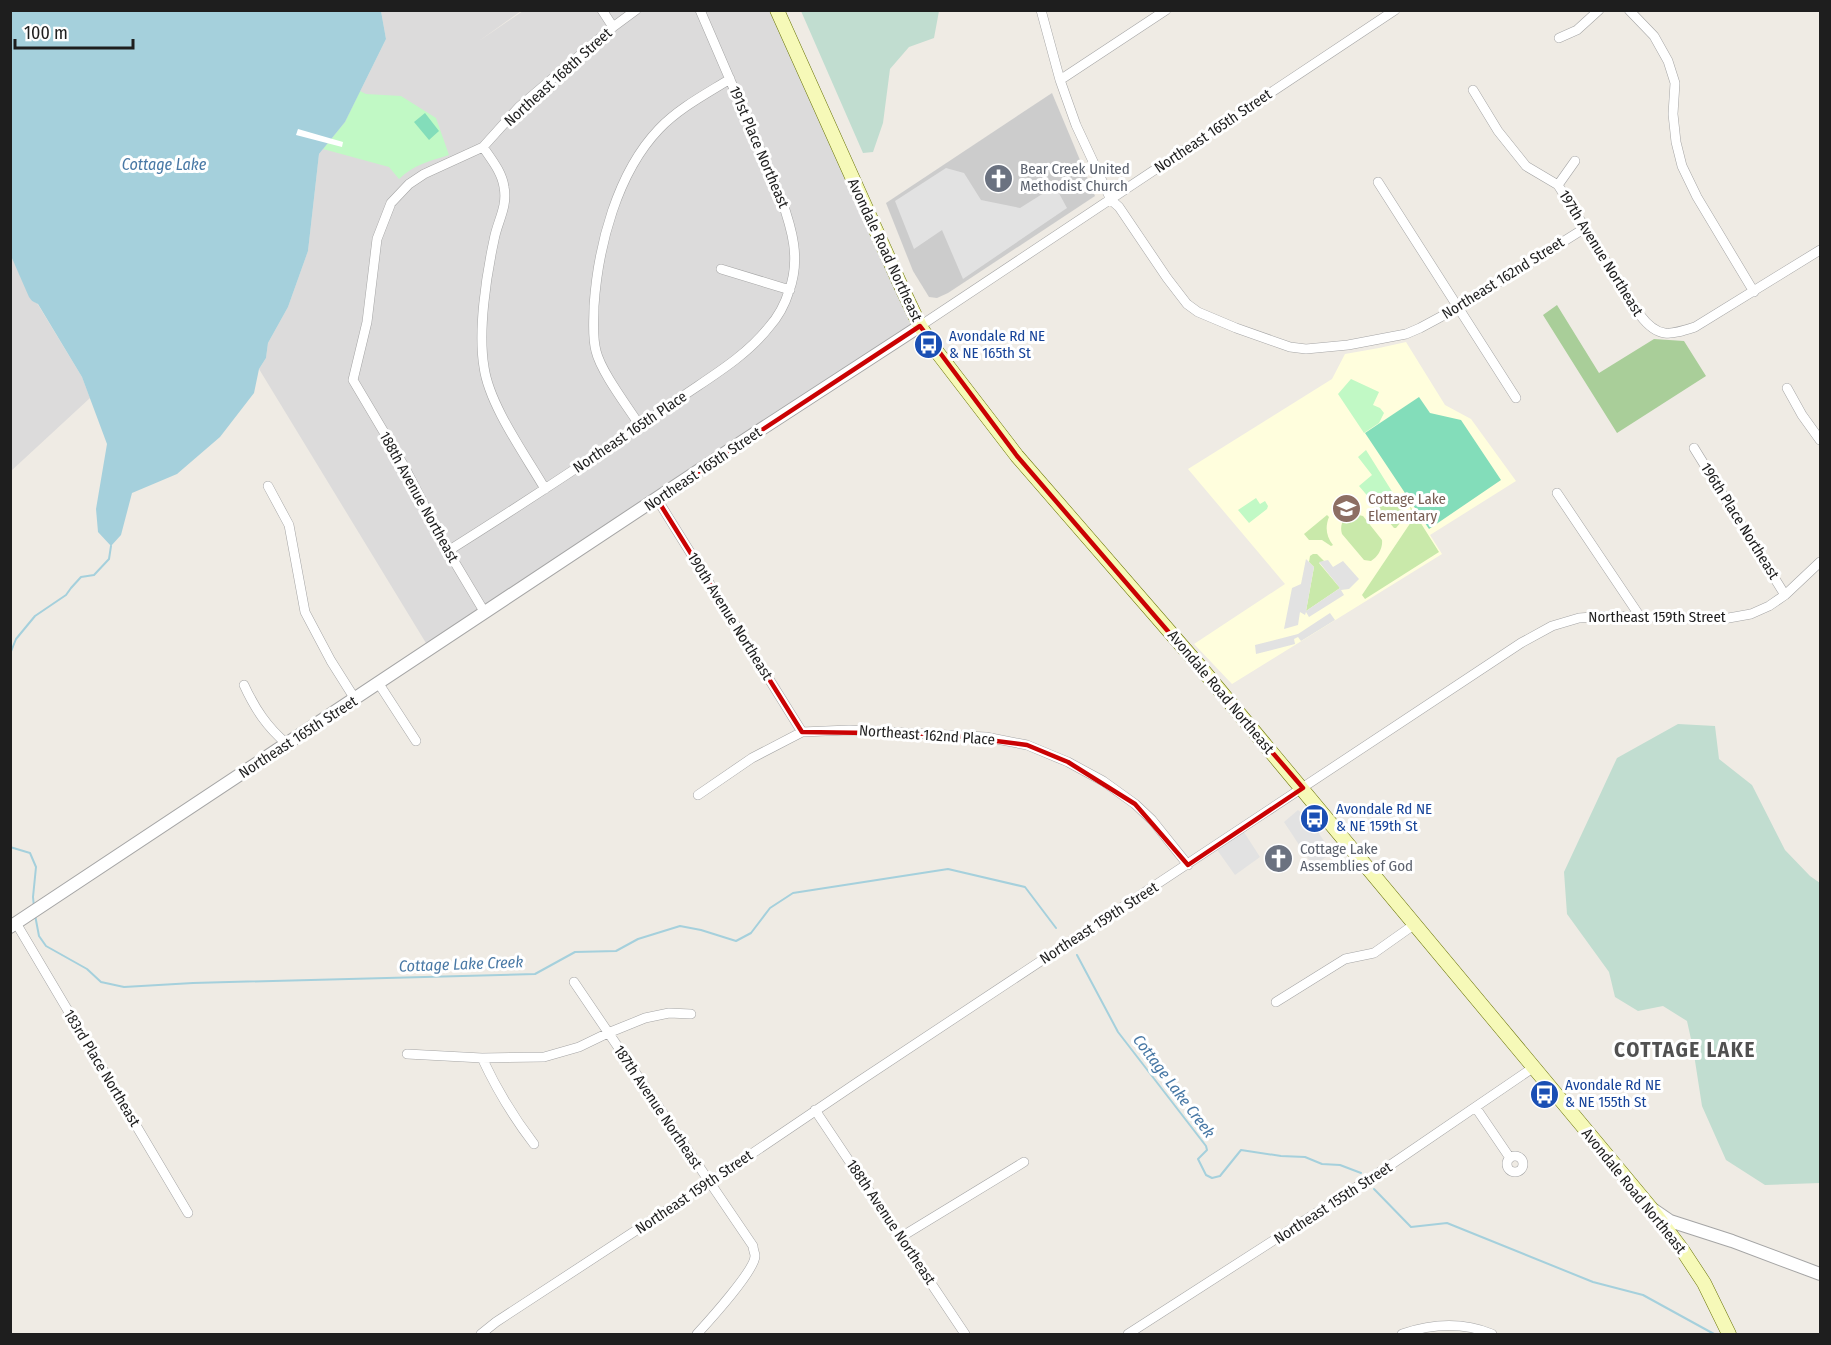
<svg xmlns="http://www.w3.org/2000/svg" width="1831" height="1345" viewBox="0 0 1831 1345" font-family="'Fira Sans Condensed',sans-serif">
<rect width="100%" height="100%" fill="#efebe4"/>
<path fill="#dcdbdb" d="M381,11H521L479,41L523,11H777L920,326L429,648L259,369L266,358L268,343L288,307L308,251L319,154L345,122L386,39Z
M11,256L32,301L37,303L82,377L90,398L11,471Z"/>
<path fill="#fffedd" d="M1406,342L1445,405L1471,419L1516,481L1430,535L1442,554L1232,684L1194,644L1285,584L1188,469L1332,379L1345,354L1379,348Z"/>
<path fill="#ccc" d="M1052,93L1095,196L948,293L937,298L929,297L913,271L886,203Z"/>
<path fill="#c9e9aa" d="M1391,495C1399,497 1403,509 1405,517L1396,528H1394L1377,507Z
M1410,506L1439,552L1365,599L1362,595L1411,522L1412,516Z
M1354,514L1363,516L1382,540C1383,548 1378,557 1371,561L1364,560L1342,534C1339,524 1344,516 1354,514Z
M1327,515L1329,517C1325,527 1326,536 1333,545L1331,546L1322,540H1309L1304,534Z
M1313,554H1317L1324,561L1319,563L1340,588L1306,611L1314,567L1309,562L1310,556Z"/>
<path fill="#a9ce99" d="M1557,305L1599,373L1654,339L1684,341L1706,376L1617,433L1543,315Z"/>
<path fill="#c1ddd0" d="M801,11H939L934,38L909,47L890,69L883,123L873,152L863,153Z
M1678,724L1715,726L1719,759L1752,785L1785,850L1810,876L1820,883V1183L1765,1185L1726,1160L1702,1106L1693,1048L1687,1021L1663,1006L1638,1011L1615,997L1609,972L1567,914L1564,872L1617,758Z"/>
<path fill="#c1f9c5" d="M360,91L366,94L401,96L436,118L449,155C430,161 413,165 399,179L389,167L323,149L345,122Z
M1351,379L1379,392L1373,405L1380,408L1384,413L1379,423L1364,433L1338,394Z
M1366,450L1393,493L1377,507L1359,486L1372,475L1358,457Z
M1256,498L1260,504L1265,501L1268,506L1267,509L1249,523L1238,510Z"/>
<path fill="#83ddba" d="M425,113L439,131L429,140L414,122Z
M1419,397L1430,413L1461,420L1501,480L1429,529L1365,433Z"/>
<path fill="#e2e2e2" d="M946,168L964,173L981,200L1020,208L1055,186L1067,208L963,279L942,230L914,249L895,201Z
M1306,559L1314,567L1306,611L1340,588L1319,562L1328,560L1333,567L1343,561L1359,579L1349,589L1341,590L1344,595L1309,617L1306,612L1305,615L1300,612L1298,625L1284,629L1292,588L1301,584Z
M1330,613L1335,620L1301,641L1298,637L1294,639L1295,644L1256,654L1255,645L1298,634Z
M1298,810L1310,820L1332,853L1313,866L1284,822Z
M1242,829L1260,857L1235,875L1215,847Z"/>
<path fill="#a5d0dc" d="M11,11H381L386,39L345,122L319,154L308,251L288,307L268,343L266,358L259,369L254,393L220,437L177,474L132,493L121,535L111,546L98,532L96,509L107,444L82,377L38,304L32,301L29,297L11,256Z"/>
<path fill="#fff" d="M298,129L343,142L342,147L296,135Z"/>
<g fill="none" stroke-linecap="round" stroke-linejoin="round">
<path stroke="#a5d0dc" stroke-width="2" d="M10,654L16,639L35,616L66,595L71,588L81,577L94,575L109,559L111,546
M10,847L30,853L36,867L33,897L34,907
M35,915L39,936L46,946L87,969L101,982L124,987L193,983L535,974L575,952L616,951L638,939L680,926L701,930L736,941L751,933L770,908L793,893L948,869L1025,887L1056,928
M1077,955L1118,1032L1206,1146L1207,1150L1198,1159L1206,1175L1212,1178L1220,1176L1241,1150L1281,1156L1305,1157L1322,1164L1340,1165L1361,1173
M1374,1189L1411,1227L1447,1223L1593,1282L1643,1295L1714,1334"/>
<defs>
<path id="minor" d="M602,10L613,27
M1041,10L1060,80L1076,125L1111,200L1119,207L1167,278L1187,304L1198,312L1236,328L1290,347L1306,349L1348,345L1390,337L1406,334L1420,328L1459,307L1585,228
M1629,10L1654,36L1668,61L1675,83L1673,114L1676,142L1682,166L1697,197L1754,292
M1559,38L1577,30L1599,10
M1060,80L1166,10
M1473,90L1498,131L1526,166L1558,185L1640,315C1658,339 1670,335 1695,327L1820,250
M483,147C491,159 502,172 504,187C508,207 497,222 494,240C486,277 478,331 484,367C489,405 526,456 545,489
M1378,182L1516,398
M1558,185L1575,161
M721,269L790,290
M920,326L1395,10
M1787,388L1802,415L1820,440
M640,426C628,407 601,372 596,351C592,336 594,321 594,306C598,246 617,173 659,129C679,108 706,94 730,79
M1694,448L1785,595
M268,486L289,525L305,612L331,661L355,699
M1557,493L1641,618
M657,499L802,732
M448,551C524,503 599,454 673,403C705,380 744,359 769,327C778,317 785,304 789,291C801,259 792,229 781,198L700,10
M485,613L448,551L404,466L353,380L367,322L377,239L391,203L409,184L424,174L483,147L519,107L613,27L636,10
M379,684L416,741
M244,685C255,709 267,727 287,744
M698,795L752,758L802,732L849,730L986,737L1027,745L1068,762L1103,781L1135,804L1152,820L1188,865
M16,923L188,1213
M574,982L753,1246C753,1250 755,1253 755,1256C755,1270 708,1322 697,1334
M1276,1002L1345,959L1374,953L1415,924
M407,1054L482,1058L544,1057L579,1047L608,1033L645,1018L669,1013L691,1014
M482,1058C496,1088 514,1118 534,1144
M1476,1108L1510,1158
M815,1110L965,1334
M1507 1164a8 8 0 1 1 16 0a8 8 0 1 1-16 0Z
M901,1237L1024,1162
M481,1334L496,1322L710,1182L858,1082L1521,643L1552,626L1579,618L1606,616L1723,619L1751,614L1769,606L1785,595L1820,562
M1128,1334L1386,1168L1534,1067
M1402,1334C1431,1324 1463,1322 1492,1334"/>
<path id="tertiary" d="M10,927L737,445L920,326
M1654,1210L1670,1221L1732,1241L1820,1274"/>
<path id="secondary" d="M777,10L901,286L920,326L934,348L1017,456L1202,669L1650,1207L1683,1251L1704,1283L1729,1334"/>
</defs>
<use href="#minor" stroke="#a5a5a5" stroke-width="10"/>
<use href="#tertiary" stroke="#a5a5a5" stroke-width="14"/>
<use href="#secondary" stroke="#697406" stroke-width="15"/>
<use href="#minor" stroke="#fff" stroke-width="9"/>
<use href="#tertiary" stroke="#fff" stroke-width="12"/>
<use href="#secondary" stroke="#f6f9b8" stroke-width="14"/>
</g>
<path fill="none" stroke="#ca0203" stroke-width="4.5" stroke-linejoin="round" d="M920,326L1017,456L1303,788L1188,865L1135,804L1068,762L1027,745L941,734L802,732L657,499Z"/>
<defs>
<symbol id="church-disc" viewBox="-11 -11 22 22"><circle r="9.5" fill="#6b7280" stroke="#fff"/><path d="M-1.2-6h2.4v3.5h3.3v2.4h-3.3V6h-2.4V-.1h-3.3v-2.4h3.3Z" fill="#fff"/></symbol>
<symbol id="bus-disc" viewBox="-11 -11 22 22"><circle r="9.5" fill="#1a4fb4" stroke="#fff"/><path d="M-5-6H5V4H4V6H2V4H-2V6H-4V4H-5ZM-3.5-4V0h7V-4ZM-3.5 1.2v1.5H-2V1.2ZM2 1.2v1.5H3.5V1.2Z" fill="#fff"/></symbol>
<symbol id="school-disc" viewBox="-11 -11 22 22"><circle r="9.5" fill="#8d6e63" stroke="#fff"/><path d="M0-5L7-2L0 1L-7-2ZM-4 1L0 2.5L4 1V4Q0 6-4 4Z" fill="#fff"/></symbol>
</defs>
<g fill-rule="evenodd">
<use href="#church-disc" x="982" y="162" width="33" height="33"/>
<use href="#bus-disc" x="912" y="328" width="33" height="33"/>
<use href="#school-disc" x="1330" y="492" width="33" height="33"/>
<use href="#bus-disc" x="1298" y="802" width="33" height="33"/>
<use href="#church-disc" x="1262" y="842" width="33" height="33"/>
<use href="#bus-disc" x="1528" y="1078" width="33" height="33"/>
</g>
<g text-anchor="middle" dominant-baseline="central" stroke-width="6" stroke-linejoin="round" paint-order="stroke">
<g font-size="15" fill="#1e1e1e" stroke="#fff">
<text transform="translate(558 77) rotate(-42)">Northeast 168th Street</text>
<text transform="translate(1213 131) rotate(-34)">Northeast 165th Street</text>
<text transform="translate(759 147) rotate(67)">191st Place Northeast</text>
<text transform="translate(885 250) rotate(65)">Avondale Road Northeast</text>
<text transform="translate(1601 253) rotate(58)">197th Avenue Northeast</text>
<text transform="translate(1503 278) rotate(-32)">Northeast 162nd Street</text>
<text transform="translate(630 432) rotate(-34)">Northeast 165th Place</text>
<text transform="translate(703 469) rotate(-34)">Northeast 165th Street</text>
<text transform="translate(419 497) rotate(61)">188th Avenue Northeast</text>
<text transform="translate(1740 521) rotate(58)">196th Place Northeast</text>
<text transform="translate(730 616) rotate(58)">190th Avenue Northeast</text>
<text x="1657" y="617">Northeast 159th Street</text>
<text transform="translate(1221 692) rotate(50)">Avondale Road Northeast</text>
<text transform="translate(927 735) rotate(4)">Northeast 162nd Place</text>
<text transform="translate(298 737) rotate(-33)">Northeast 165th Street</text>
<text transform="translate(1099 923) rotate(-33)">Northeast 159th Street</text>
<text transform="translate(102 1068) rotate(59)">183rd Place Northeast</text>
<text transform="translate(658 1107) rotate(56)">187th Avenue Northeast</text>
<text transform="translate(1634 1191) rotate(51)">Avondale Road Northeast</text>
<text transform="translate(694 1192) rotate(-34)">Northeast 159th Street</text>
<text transform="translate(1333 1203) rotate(-33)">Northeast 155th Street</text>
<text transform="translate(891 1222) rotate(56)">188th Avenue Northeast</text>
</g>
<g font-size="15" fill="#5b616d" stroke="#fff" text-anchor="start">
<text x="1020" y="169">Bear Creek United<tspan x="1020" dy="17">Methodist Church</tspan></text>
<text x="1300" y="849">Cottage Lake<tspan x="1300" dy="17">Assemblies of God</tspan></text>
</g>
<g font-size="15" fill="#164399" stroke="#fff" text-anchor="start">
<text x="949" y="336">Avondale Rd NE<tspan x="949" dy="17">&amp; NE 165th St</tspan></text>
<text x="1336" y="809">Avondale Rd NE<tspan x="1336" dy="17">&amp; NE 159th St</tspan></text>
<text x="1565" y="1085">Avondale Rd NE<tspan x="1565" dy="17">&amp; NE 155th St</tspan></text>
</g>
<g font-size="15" fill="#785e54" stroke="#fff" text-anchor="start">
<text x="1368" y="499">Cottage Lake<tspan x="1368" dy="17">Elementary</tspan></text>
</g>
<g font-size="16" font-style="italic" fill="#4878a5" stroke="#fff">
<text x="164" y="164">Cottage Lake</text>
<text transform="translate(461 964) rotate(-2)">Cottage Lake Creek</text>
<text transform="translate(1174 1086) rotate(53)">Cottage Lake Creek</text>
</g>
<g font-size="21" font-weight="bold" letter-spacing="1.5" fill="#515151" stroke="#fff">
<text x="1685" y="1050">COTTAGE LAKE</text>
</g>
</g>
<rect width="1831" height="1345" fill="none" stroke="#1e1e1e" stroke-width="24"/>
<path d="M15 39v9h118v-9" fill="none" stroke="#1e1e1e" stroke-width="3"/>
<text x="24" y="39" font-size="18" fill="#1e1e1e" stroke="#ffffff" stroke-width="4.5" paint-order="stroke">100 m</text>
</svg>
